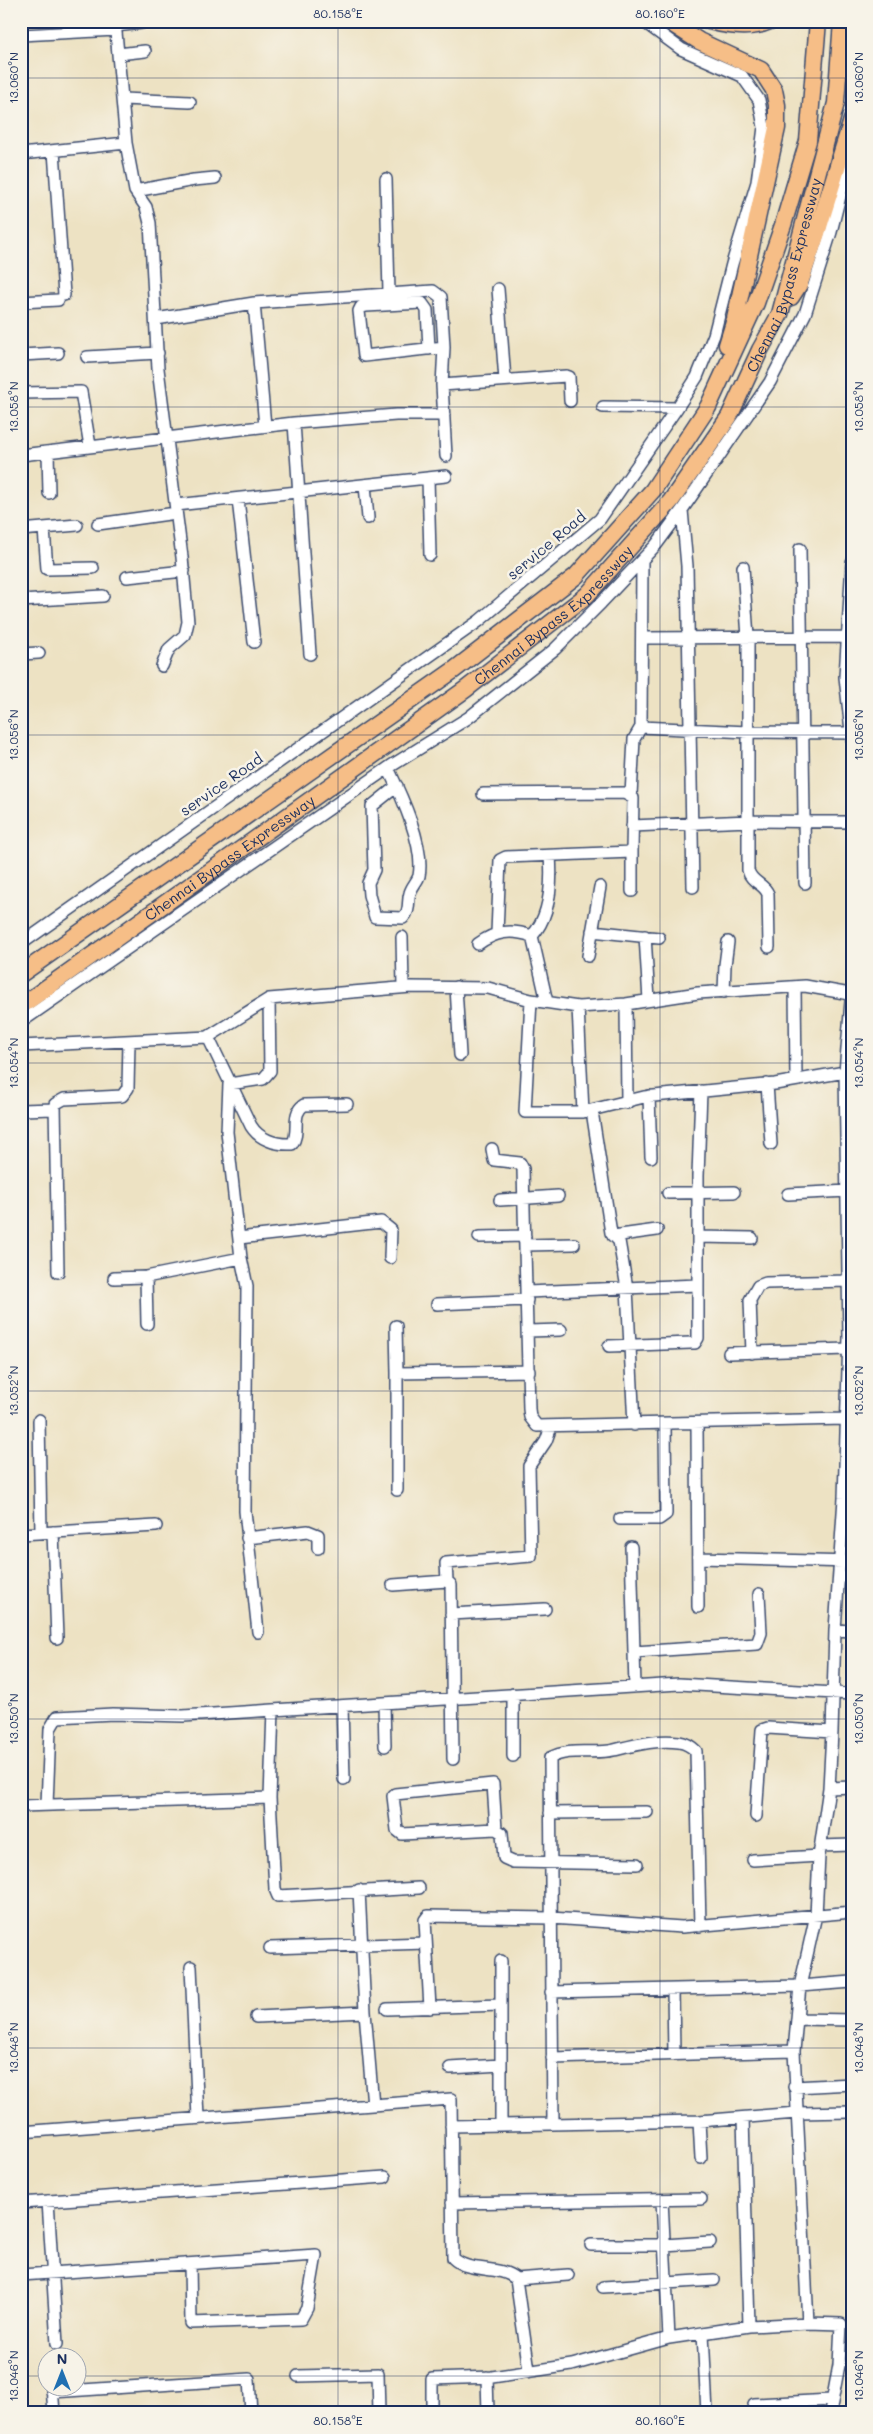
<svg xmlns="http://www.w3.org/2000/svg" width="873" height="2434" viewBox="0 0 873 2434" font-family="Mali,sans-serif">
<rect width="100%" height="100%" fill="#f7f3e8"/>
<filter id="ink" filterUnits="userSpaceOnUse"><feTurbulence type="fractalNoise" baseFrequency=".02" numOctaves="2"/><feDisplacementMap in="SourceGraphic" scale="10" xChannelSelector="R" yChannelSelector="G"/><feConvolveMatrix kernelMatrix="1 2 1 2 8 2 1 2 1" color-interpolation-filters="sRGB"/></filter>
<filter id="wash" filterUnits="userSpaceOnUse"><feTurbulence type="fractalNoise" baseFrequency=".0096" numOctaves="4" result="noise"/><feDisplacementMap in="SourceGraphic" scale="20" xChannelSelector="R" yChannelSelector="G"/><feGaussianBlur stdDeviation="1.12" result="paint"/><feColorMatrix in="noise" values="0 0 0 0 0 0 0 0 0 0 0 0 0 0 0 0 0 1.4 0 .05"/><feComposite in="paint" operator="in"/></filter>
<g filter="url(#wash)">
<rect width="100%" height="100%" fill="#ede2c3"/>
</g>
<g filter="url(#ink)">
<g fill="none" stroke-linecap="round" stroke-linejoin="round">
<defs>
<path id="minor" d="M115,21L126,143L135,191L146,207L150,223L158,369L182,557L188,622L185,635L169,649L162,666
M115,26L142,23
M21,35L116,30
M118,54L145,51
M123,99L190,102
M54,151L64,295
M21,154L126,143
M386,179L389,293
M135,191L194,180L215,178
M498,289L505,380
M21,302L58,300
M254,303L265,426
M156,319L254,303L433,291L441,297L444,347L442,385L446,456
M429,349L427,310L422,303L366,306L361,307L359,311L364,356L444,347
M21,355L58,353
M87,357L158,353
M442,385L566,376L569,377L570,401
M21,393L81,392L90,446
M603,407L677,408
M294,423L310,654
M48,452L49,493
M21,455L294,423L396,415H444
M428,478L430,555
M365,485L368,518
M238,499L254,642
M176,505L446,476
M682,510L687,566L693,887
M98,524L176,513
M44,529L47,569L93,568
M21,530L77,525
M800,549L805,883
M743,567L748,637V870C751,883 764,883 768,894L769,947
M127,577L184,571
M21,601L103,596
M643,638L846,637
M21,654L39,653
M641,727L748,732L851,733
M852,740L845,677L852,562
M388,768C401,795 425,846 419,876C417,882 412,886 410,893C407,902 411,910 403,918L375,917L369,895L368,883L374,870L372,806L397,786
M483,794L624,793L633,798L632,852L506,857L500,860L497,933
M631,795L634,739L641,727L642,560
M632,826L749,821L852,822
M632,852V891
M592,931L659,938
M645,936L649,1000
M402,937L403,987
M21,944L479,621L600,519L677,408L697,377L714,335L732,264L757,182L764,127L759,100L742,76L681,49L643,21
M478,944C496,931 511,929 532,936
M588,956L600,887
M456,987L460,1055
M795,987L796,1080
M724,992L725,965L728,942
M531,1000L525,1112H583L644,1097L775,1084L845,1072
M547,1002L532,936C551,915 552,882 550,856
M626,1004L627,1103
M578,1007L583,1112
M21,1022L391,766L468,718L555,649L601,603L656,545L682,510L770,382L805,314L831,232L848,164L847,148
M208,1037L251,1126C259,1139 275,1145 292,1144C301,1132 290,1114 304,1105L347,1104
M21,1046L208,1037L269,999L411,987L488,988L531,1000L578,1007L626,1004L698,993L805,986L850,994
M767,1084L771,1144
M649,1096L651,1157
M21,1110L54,1109
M592,1111L611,1233L619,1241L627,1288L634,1425
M492,1149L494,1160L520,1163L523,1169L529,1409L530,1417L537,1426L845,1419
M668,1193L734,1192
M788,1194L848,1191
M500,1200L558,1196
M613,1236L657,1230
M479,1237L525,1236
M698,1237L752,1238
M239,1238L381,1222L391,1230L390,1258
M525,1245L574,1244
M241,1258L247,1286L245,1511L258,1632
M58,1272L55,1104L64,1099L122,1096L128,1088L129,1042
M146,1277L147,1324
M114,1278L146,1277L241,1258L227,1132L229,1084L263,1079L270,1071L269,999
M527,1292L698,1285
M437,1304L527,1300
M396,1326L397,1373
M528,1331L561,1330
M609,1346L691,1343H695L698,1338V1176L701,1091
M729,1353L848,1349
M752,1353L750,1300L758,1286L766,1283L848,1281
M39,1420L41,1532
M697,1423L698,1607
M397,1490V1373L529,1371
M620,1519H659L666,1514L665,1424
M53,1532L57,1638
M21,1534L156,1526
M247,1538L308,1531L318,1535V1548
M631,1547L635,1687
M699,1558L852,1562
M447,1581L446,1563L531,1556L529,1466L546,1441L551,1427
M393,1585L447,1581L451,1585L453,1759
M451,1614L545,1609
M835,1630L852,1631
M634,1652L757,1644L761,1633L759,1594
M513,1694V1756
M384,1703L385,1746
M342,1706L344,1779
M829,1788L852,1787
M270,1798L275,1889L278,1896L419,1888
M47,1805L50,1729L57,1717L113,1714L183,1716L273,1710
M21,1806L270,1798L273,1710L679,1684L852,1694
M550,1813L647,1812
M756,1816L762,1730L768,1728L832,1732
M496,1829L493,1784L395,1794L393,1796L397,1830L402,1834L496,1829L502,1833L504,1858L513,1862L637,1864
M820,1846L852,1845
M753,1860L819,1856
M359,1890L365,2012L373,2105
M270,1948L426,1943
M191,1967L198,2118
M673,1990L674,2054
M551,1992L800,1986L852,1982
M430,2008L425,1920L428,1916L551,1918L682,1927L852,1912
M387,2009L500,2005
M256,2017L365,2012
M797,2019L852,2020
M552,2058L794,2051
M450,2068L501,2065
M794,2087L852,2084
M743,2118L749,2326
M699,2121L701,2158
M553,2124L550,1758C570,1747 593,1755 614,1750C635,1745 657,1739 679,1742C686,1743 692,1747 696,1751L700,1926
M501,2125V1961
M451,2126L699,2121L797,2113L852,2112
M21,2132L451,2099L453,2258C469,2274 499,2264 516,2279L529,2370
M662,2200L669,2338
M48,2201L57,2344
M21,2203L385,2177
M452,2203L701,2199
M591,2245H664L710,2242
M21,2275L316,2255L307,2308L301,2319L191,2323L190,2264
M516,2279L568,2275
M603,2287L714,2280
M703,2333L707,2413
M298,2376L378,2374L379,2413
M487,2377L488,2413
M52,2387L54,2413
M52,2392L249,2379L251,2413
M754,2404L831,2400
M432,2413V2379L492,2377L572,2365L669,2338L749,2326L808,2323
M673,2413L707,2412
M830,2413L839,2365L841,2324L808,2323L794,2051L800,1986L816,1915L819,1856L829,1788L832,1732L835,1630L844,1498L849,1337L845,1072L852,990"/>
<g id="highway">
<path d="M668,21L699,41L761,70L774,90L777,105V128L735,319L727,345"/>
<path d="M709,21C728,26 751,30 770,21"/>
<path d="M791,297L800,283L817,233L852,120"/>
<path d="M21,974L454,670L576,576L653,490L708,407L756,303L783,225L808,141L818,21"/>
<path id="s1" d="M21,1006L466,689L587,595L671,501L729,417L760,350L780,314L836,103L842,21"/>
</g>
</defs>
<use href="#minor" stroke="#3a4a6d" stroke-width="14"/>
<use href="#highway" stroke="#3a4a6d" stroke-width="19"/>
<use href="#minor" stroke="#fff" stroke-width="11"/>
<use href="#highway" stroke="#f6be87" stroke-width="16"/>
</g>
</g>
<path fill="none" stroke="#1b2f5e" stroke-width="1" stroke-opacity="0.45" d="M338,21V2413M660,21V2413M21,78H852M21,407H852M21,735H852M21,1063H852M21,1391H852M21,1719H852M21,2048H852M21,2376H48M78,2376H852"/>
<g text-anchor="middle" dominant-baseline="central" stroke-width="5" stroke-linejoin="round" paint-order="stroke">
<g font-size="15" fill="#1b2f5e" stroke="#f7f3e8">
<text stroke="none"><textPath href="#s1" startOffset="1081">Chennai Bypass Expressway</textPath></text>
<text transform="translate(546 545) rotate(-40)">service Road</text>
<text stroke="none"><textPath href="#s1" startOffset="661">Chennai Bypass Expressway</textPath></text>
<text transform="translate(221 784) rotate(-35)">service Road</text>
<text stroke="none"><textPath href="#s1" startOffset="256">Chennai Bypass Expressway</textPath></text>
</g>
</g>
<rect width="873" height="2434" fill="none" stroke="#f7f3e8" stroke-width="55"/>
<g transform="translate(62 2372)"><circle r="24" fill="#f7f3e8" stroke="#9fa5b1"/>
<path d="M0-4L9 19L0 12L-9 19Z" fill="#1f6fb2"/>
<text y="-8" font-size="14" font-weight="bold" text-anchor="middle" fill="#1b2f5e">N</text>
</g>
<rect x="28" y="28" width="818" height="2378" fill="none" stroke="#1b2f5e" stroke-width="2"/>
<g font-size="12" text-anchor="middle" fill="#1b2f5e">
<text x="338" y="18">80.158°E</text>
<text x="660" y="18">80.160°E</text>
<text transform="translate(14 78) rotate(-90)" y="4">13.060°N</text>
<text transform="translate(859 78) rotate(-90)" y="4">13.060°N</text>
<text transform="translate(14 407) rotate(-90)" y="4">13.058°N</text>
<text transform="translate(859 407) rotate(-90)" y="4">13.058°N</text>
<text transform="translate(14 735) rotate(-90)" y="4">13.056°N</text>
<text transform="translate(859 735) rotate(-90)" y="4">13.056°N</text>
<text transform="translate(14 1063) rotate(-90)" y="4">13.054°N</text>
<text transform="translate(859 1063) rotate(-90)" y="4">13.054°N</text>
<text transform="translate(14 1391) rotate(-90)" y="4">13.052°N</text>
<text transform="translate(859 1391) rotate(-90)" y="4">13.052°N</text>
<text transform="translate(14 1719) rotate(-90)" y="4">13.050°N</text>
<text transform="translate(859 1719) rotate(-90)" y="4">13.050°N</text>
<text transform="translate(14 2048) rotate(-90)" y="4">13.048°N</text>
<text transform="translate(859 2048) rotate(-90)" y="4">13.048°N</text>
<text transform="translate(14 2376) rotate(-90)" y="4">13.046°N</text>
<text transform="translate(859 2376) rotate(-90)" y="4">13.046°N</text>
<text x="338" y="2425">80.158°E</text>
<text x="660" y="2425">80.160°E</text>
</g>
</svg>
